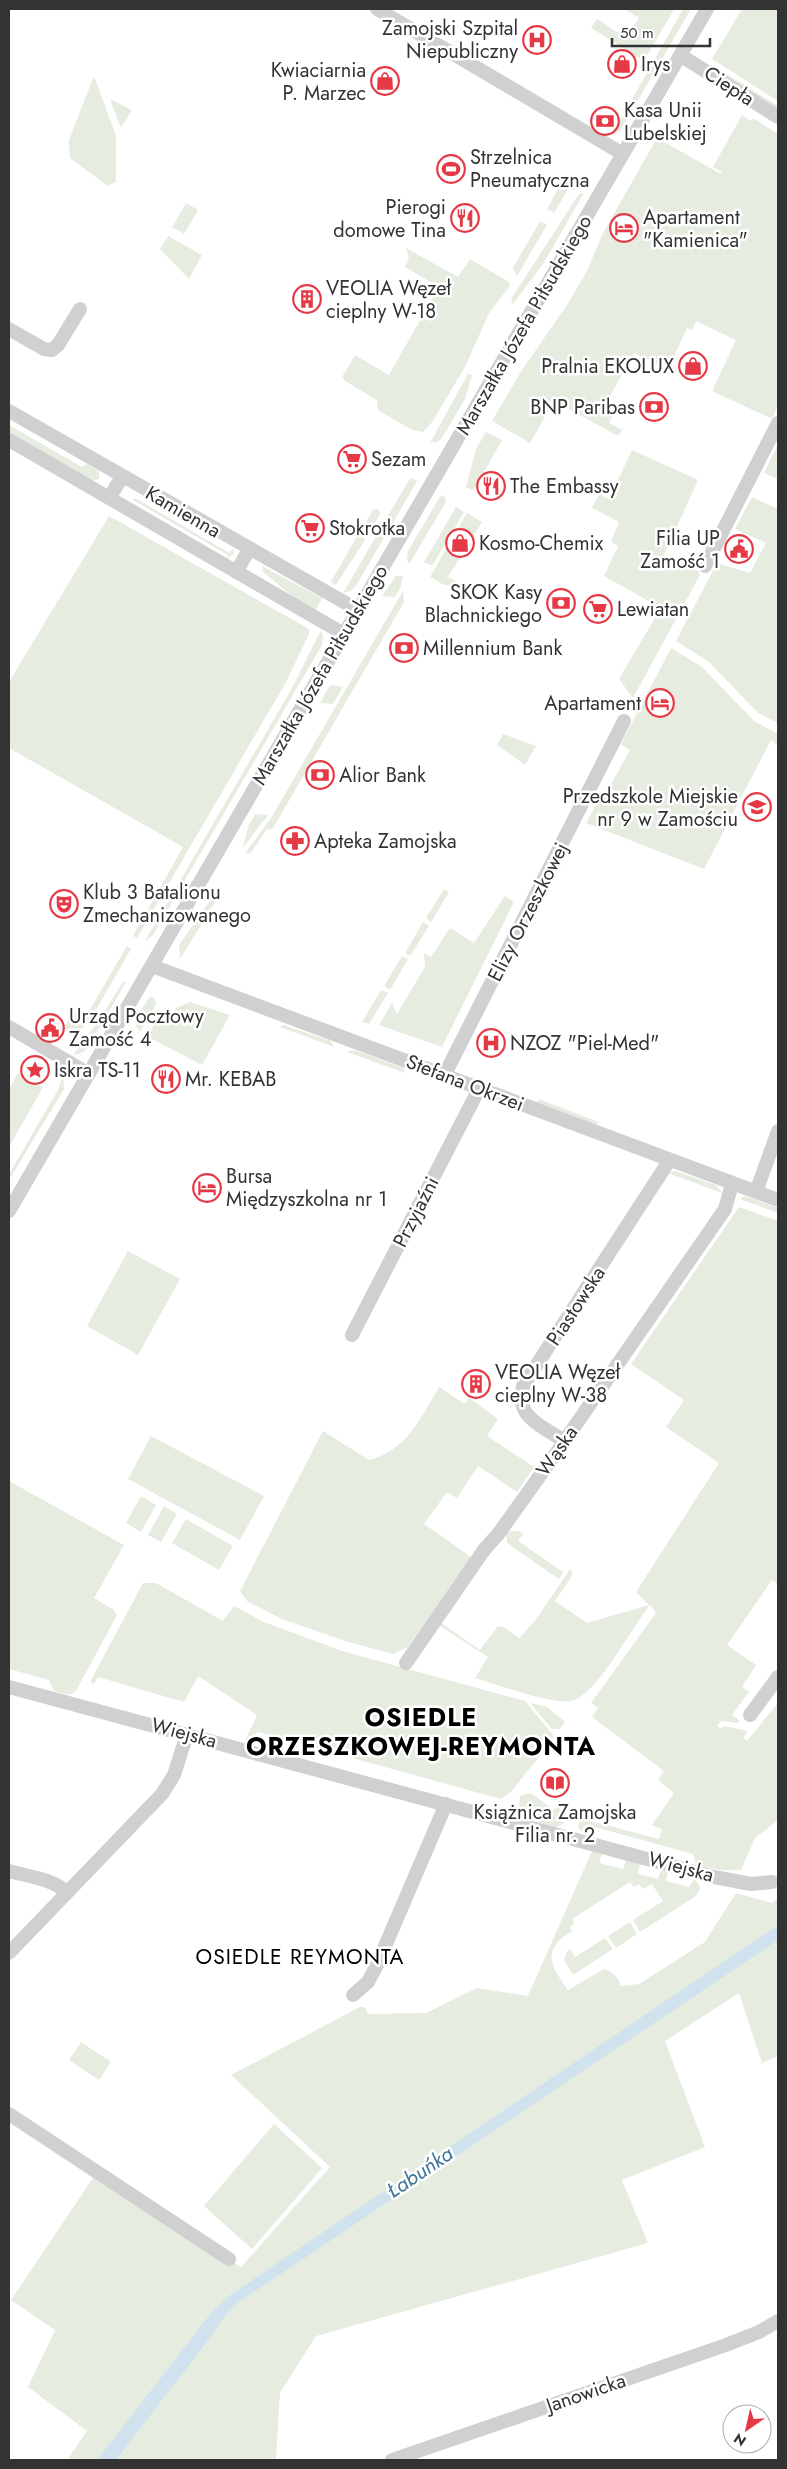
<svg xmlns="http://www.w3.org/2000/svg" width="787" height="2469" viewBox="0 0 787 2469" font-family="Jost,sans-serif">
<rect width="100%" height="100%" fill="#fff"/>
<path fill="#e6ecdf" d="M624,9H674L644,61L591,28L597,19L626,38L639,18Z
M683,9H691L620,131L612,135Z
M742,9H778V101L712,59Z
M714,66L778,106V110L712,67Z
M94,76L116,136V182L108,186L70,158L69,140Z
M110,99L132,110L121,128Z
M742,115L751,121L753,118L778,134V406L772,419L712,391L736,340L696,321L692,330L687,328L668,370L634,353L605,405L615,411L609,423L622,430L618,436L554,401L530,443L492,421L522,370L567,305L587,271L603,233L657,138L721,174L722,172L713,167Z
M563,180L571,184L554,213L547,209Z
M584,193L543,264L513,304L511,299L579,194Z
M186,203L198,210L184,234L172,227Z
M540,221L547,225L517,276L513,268Z
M168,236L202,255L189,279L160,249Z
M406,248L458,277L470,259L509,282L510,286L489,313L466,365L433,421L423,432L412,430L378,410L377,400L345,381L342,377L355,355L389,375L439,287L405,267L409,259Z
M468,374L472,375L465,399L442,438L437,442L430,443Z
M9,425L82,467L87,464L99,471V479L92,481L9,433Z
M486,432L502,440L473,491L466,487L476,449Z
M778,444V479L764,473Z
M632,450L698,480L664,555L698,571L700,575L633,698L619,679L661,608L604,576L618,546L611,542L619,522L592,508L599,494L609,499Z
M413,478L417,481L356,586L350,591L343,593L409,480Z
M441,495L445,497L446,502L409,564L407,559L408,551Z
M752,497L778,509V723L758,713L709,662L676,641L717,563L750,573L766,543L735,529Z
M135,498L229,553L233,549L234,554L226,559L228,555L133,500Z
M456,507L464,512L432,566L424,562Z
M378,509L380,514L371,529L366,530L364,525L373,510Z
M467,513L482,522L448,577L456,581L452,585H444L430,577Z
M109,516L309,629V634L286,682L137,938L133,936L183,847L9,748V682Z
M362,535L365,540L336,585L331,582L357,536Z
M262,566L322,598L315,611L297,600L263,572Z
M396,576H403L401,586L395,597L382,596Z
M403,591L404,602L276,823L272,829L266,830L251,853H245L271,818Z
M321,630L323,637L322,645L153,935L145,941L292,688Z
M671,648L702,667L754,721L778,734V745L771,740L704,869L586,823L604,790L609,788L630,750L621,744Z
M330,685L343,687L333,704L320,703Z
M503,734L536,746L525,765L497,745Z
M255,814L268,815L242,849L249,825Z
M218,889L219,896L180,959L179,945Z
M444,889L449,892L431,922L426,918Z
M505,896L514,902L442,1047L379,1025L392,1003L397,1014L425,967L424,953L431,957L450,928L474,943Z
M423,922L429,926L410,956L405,953Z
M127,946L131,949L92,1017L76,1035L64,1028L74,1010L86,1016Z
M402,956L408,959L390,990L384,986Z
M123,982H126L88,1048L82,1053L73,1055L99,1020Z
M381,990L388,993L369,1024L362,1022Z
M150,996L155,999L156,1004L140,1032C129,1022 144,1007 150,996Z
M190,1002L230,1015L202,1065L148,1037L157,1019L161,1017L168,1021L176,1008Z
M283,1025L331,1041L334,1047L280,1027Z
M355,1050L403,1068L405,1073L347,1052Z
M18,1073L43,1087L9,1147V1089Z
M63,1075L64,1089L9,1180V1174L58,1090Z
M539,1099L598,1122L597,1125L537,1103Z
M675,1171L716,1185L722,1193L668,1173Z
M745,1196L778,1208V1213L740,1199Z
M739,1207L778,1221V1584L772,1580L727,1645L756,1665L742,1687L749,1692L732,1715L738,1719L739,1723L721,1721L717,1726L721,1729L724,1726L748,1731L743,1738L747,1741L778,1703V1820L755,1838L741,1870H722L696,1865L693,1854L591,1826L590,1836L583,1833L578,1827L580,1820H587L659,1839L662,1829L652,1825L674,1793L658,1780L664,1771L592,1717L598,1708L591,1703L656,1613L650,1605C633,1625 596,1697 571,1701C554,1705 495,1684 475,1678L488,1657L440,1626L441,1623L480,1650L498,1626L504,1627L519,1638L534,1622L571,1568L572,1576L555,1601L587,1623L649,1605L636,1592L719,1463L666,1427L684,1400L631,1364Z
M128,1251L180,1279L138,1355L87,1326Z
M439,1387L465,1404L469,1398L498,1419L487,1436L534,1467L517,1492L478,1466L457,1498L447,1492L424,1524L471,1557L408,1647L393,1654L345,1641L282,1619L247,1601L240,1591L323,1431L369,1460C407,1450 420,1419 439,1387Z
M151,1436L264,1496L240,1540L128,1479Z
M9,1481L124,1545L94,1598L114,1610L117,1615L76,1691L69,1695L54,1691L49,1680L9,1669Z
M141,1496L156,1505L141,1532L126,1523Z
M164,1506L177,1514L161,1542L148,1535Z
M186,1519L233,1546L219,1570L172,1543Z
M510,1531H518L523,1534L518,1541L563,1572L559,1579L507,1543L506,1535Z
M143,1583H156L223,1621L234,1606L264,1622L342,1651L525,1701L553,1735V1739L511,1792L501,1799L258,1732L245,1741L257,1715L198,1676L184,1702L98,1677L94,1684L91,1683V1680Z
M530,1703L547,1707L565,1722L560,1729H552Z
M531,1793L554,1810L558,1806L566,1813L567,1817L563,1824L556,1827L538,1822L535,1811L519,1807L520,1796Z
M592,1851L602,1854L599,1863L623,1869L626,1860L640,1864L638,1874L658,1879L661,1870L668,1872L666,1881L689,1887L694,1879L699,1884L700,1889L696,1896L640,1932L633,1920L663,1901L652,1884L643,1889L639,1884L634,1887L630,1882L572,1919L574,1923L570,1927L572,1931C541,1950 550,1965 568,1990L604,1969C613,1971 619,1978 621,1986L639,1984L705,1942L736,1893L772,1903L778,1898V2056L762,2063L739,1993L665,2041L705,2147L622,2180L648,2243L316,2336L280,2393L276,2460H67L87,2431L28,2387L55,2330L11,2300L97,2172L241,2267L330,2167L231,2075L360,2007H365L368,2014L426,2013L477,1988L528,1996Z
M630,1922L637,1934L616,1948L608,1936Z
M605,1938L613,1949L573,1975L564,1960L567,1952L570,1949L575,1957Z
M81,2042L111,2062L99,2080L69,2060Z
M274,2124L322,2168L252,2249L204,2206Z"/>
<path fill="#cfe2ee" d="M778,1925V1940L239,2302L225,2316L212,2335L116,2460H97L212,2312L229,2296Z"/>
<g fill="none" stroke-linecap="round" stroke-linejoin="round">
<path stroke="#d0d0d0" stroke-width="14" d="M377,9L623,154
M680,55L778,117
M9,329L44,349L52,350L58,345L80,309
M9,411L358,610
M9,440L344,634
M109,498L122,477
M705,566L778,423
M236,572L249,550
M152,966L778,1200
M9,1027L89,1074
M444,1076L624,721
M756,1192L778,1131
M9,1211L707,9
M352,1335L479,1089
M564,1441C541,1425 515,1418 523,1386L669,1161
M406,1663L484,1550L499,1533L559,1449L725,1209L732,1184
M9,1687L714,1877L751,1884L772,1882
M750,1715L778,1677
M9,1871C26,1876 55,1879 67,1893
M9,1953L162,1794L174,1775L187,1734
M353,1995L368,1982L377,1965L446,1804
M9,2114L229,2259
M392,2460L726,2345L759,2332L778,2321"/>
</g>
<defs>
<symbol id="hospital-ring" viewBox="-11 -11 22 22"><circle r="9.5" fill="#fff" stroke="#e63946" stroke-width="1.5"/><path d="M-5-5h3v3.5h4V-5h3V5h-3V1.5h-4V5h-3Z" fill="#e63946"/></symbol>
<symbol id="shop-ring" viewBox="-11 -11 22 22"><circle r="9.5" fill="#fff" stroke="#e63946" stroke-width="1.5"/><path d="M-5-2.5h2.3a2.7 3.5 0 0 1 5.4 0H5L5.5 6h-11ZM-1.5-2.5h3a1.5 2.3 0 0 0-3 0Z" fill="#e63946"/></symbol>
<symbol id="bank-ring" viewBox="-11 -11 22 22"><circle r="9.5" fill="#fff" stroke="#e63946" stroke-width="1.5"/><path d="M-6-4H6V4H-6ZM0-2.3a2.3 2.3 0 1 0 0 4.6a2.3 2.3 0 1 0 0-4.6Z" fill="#e63946"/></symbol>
<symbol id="stadium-ring" viewBox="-11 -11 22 22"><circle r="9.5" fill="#fff" stroke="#e63946" stroke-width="1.5"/><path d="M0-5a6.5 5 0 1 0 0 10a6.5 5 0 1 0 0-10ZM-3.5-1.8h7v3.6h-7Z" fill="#e63946"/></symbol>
<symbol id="restaurant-ring" viewBox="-11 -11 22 22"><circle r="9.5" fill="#fff" stroke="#e63946" stroke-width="1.5"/><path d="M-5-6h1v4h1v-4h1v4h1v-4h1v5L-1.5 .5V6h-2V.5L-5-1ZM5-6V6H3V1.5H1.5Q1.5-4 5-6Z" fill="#e63946"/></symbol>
<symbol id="hotel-ring" viewBox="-11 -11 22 22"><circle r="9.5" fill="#fff" stroke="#e63946" stroke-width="1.5"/><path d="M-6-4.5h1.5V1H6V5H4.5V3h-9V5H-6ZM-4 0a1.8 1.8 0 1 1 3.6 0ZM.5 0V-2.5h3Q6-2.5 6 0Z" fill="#e63946"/></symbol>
<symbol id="building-ring" viewBox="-11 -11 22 22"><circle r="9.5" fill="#fff" stroke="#e63946" stroke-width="1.5"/><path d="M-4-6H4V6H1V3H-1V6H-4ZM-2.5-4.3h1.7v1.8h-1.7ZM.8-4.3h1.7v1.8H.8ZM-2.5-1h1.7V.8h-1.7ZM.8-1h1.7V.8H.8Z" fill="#e63946"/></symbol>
<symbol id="supermarket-ring" viewBox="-11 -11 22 22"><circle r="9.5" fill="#fff" stroke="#e63946" stroke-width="1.5"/><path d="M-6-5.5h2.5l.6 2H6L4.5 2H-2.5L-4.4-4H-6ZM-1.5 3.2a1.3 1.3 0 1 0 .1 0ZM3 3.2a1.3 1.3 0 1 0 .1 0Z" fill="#e63946"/></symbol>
<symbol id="civic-ring" viewBox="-11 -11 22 22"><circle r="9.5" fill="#fff" stroke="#e63946" stroke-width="1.5"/><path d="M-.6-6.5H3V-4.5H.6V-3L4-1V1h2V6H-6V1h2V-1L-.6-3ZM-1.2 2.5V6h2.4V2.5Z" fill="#e63946"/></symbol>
<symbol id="school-ring" viewBox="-11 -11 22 22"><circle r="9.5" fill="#fff" stroke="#e63946" stroke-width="1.5"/><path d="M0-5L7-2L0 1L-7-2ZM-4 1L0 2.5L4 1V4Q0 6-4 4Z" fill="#e63946"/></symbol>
<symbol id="pharmacy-ring" viewBox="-11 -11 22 22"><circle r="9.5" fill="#fff" stroke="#e63946" stroke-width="1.5"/><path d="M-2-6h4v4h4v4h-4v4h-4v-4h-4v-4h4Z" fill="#e63946"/></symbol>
<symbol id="theatre-ring" viewBox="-11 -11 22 22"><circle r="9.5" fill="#fff" stroke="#e63946" stroke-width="1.5"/><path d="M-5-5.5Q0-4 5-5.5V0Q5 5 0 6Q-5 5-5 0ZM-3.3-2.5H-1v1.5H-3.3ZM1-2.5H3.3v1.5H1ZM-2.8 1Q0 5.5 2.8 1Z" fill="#e63946"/></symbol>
<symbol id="sight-ring" viewBox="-11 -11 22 22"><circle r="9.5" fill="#fff" stroke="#e63946" stroke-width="1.5"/><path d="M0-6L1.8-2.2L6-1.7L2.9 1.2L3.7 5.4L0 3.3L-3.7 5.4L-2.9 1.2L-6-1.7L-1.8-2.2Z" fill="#e63946"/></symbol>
<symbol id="library-ring" viewBox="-11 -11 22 22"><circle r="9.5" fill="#fff" stroke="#e63946" stroke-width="1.5"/><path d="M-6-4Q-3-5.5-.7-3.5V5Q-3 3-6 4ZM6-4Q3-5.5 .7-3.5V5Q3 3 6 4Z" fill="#e63946"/></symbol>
</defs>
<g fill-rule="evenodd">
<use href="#hospital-ring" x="521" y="24" width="32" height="32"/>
<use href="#shop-ring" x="606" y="48" width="32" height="32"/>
<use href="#shop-ring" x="369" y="65" width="32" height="32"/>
<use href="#bank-ring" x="589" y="105" width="32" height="32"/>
<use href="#stadium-ring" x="435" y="153" width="32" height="32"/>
<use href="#restaurant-ring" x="449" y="202" width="32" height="32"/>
<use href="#hotel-ring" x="608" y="212" width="32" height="32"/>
<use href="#building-ring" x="291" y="283" width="32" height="32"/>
<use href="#shop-ring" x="677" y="350" width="32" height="32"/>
<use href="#bank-ring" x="638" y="391" width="32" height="32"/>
<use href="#supermarket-ring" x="336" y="443" width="32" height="32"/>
<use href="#restaurant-ring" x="475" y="470" width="32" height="32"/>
<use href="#supermarket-ring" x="294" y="512" width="32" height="32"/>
<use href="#shop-ring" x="444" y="527" width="32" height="32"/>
<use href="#civic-ring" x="723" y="533" width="32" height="32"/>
<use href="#bank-ring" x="545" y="587" width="32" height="32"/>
<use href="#supermarket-ring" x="582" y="593" width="32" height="32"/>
<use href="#bank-ring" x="388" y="632" width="32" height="32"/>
<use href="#hotel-ring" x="644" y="687" width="32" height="32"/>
<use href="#bank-ring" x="304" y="759" width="32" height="32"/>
<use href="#school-ring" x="741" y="791" width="32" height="32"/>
<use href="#pharmacy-ring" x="279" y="825" width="32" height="32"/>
<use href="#theatre-ring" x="48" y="888" width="32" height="32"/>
<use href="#civic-ring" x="34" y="1012" width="32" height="32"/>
<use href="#hospital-ring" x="475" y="1027" width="32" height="32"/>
<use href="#sight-ring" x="19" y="1054" width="32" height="32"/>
<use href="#restaurant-ring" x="150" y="1063" width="32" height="32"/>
<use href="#hotel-ring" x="191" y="1172" width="32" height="32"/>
<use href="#building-ring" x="460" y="1368" width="32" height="32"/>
<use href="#library-ring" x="539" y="1767" width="32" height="32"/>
</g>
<g text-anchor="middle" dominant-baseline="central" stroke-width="5" stroke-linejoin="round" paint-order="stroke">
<g font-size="20" fill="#333" stroke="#fff" text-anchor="start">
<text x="518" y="28" text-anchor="end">Zamojski Szpital<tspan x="518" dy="23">Niepubliczny</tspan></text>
<text x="641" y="64">Irys</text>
<text x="366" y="70" text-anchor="end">Kwiaciarnia<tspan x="366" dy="23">P. Marzec</tspan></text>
<text x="624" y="110">Kasa Unii<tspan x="624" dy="23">Lubelskiej</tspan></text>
<text x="470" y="157">Strzelnica<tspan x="470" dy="23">Pneumatyczna</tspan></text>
<text x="446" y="207" text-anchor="end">Pierogi<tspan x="446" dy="23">domowe Tina</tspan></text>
<text x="643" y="217">Apartament<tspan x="643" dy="23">"Kamienica"</tspan></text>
<text x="326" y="288">VEOLIA Węzeł<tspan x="326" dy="23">cieplny W-18</tspan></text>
<text x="674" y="366" text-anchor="end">Pralnia EKOLUX</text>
<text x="635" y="407" text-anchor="end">BNP Paribas</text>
<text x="371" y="459">Sezam</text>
<text x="510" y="486">The Embassy</text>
<text x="329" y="528">Stokrotka</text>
<text x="720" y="538" text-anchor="end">Filia UP<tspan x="720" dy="23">Zamość 1</tspan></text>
<text x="479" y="543">Kosmo-Chemix</text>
<text x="542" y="592" text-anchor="end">SKOK Kasy<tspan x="542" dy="23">Blachnickiego</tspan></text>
<text x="617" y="609">Lewiatan</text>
<text x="423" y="648">Millennium Bank</text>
<text x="641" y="703" text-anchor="end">Apartament</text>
<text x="339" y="775">Alior Bank</text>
<text x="738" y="796" text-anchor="end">Przedszkole Miejskie<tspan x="738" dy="23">nr 9 w Zamościu</tspan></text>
<text x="314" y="841">Apteka Zamojska</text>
<text x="83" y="892">Klub 3 Batalionu<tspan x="83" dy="23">Zmechanizowanego</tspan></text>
<text x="69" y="1016">Urząd Pocztowy<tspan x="69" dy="23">Zamość 4</tspan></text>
<text x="510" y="1043">NZOZ "Piel-Med"</text>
<text x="54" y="1070">Iskra TS-11</text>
<text x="185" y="1079">Mr. KEBAB</text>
<text x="226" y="1176">Bursa<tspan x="226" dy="23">Międzyszkolna nr 1</tspan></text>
<text x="495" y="1372">VEOLIA Węzeł<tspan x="495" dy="23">cieplny W-38</tspan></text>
<text x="555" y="1812" text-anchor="middle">Książnica Zamojska<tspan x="555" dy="23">Filia nr. 2</tspan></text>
</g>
<g font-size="20" fill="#333" stroke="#fff">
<text transform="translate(729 86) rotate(33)">Ciepła</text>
<text transform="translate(524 325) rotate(-60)">Marszałka Józefa Piłsudskiego</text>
<text transform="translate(183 512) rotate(30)">Kamienna</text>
<text transform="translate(320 675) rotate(-60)">Marszałka Józefa Piłsudskiego</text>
<text transform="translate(528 912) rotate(-63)">Elizy Orzeszkowej</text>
<text transform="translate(465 1083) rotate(21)">Stefana Okrzei</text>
<text transform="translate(416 1212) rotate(-63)">Przyjaźni</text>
<text transform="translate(576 1306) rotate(-57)">Piastowska</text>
<text transform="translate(557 1451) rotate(-55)">Wąska</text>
<text transform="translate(184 1733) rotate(15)">Wiejska</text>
<text transform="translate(681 1867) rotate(15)">Wiejska</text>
<text transform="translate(586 2393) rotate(-19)">Janowicka</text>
</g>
<g font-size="21" letter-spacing="1" fill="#000" stroke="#fff">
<text x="300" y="1957">OSIEDLE REYMONTA</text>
</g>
<g font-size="21" font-style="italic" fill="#3f7597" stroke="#fff">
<text transform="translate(420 2172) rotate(-34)">Łabuńka</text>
</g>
<g font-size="25" font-weight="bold" letter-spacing="1" fill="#000" stroke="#fff">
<text x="421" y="1717">OSIEDLE<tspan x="421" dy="29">ORZESZKOWEJ-REYMONTA</tspan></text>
</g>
</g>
<rect width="787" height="2469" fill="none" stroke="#333333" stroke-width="20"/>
<g transform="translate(747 2429) rotate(214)"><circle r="24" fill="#ffffff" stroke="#adadad"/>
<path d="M0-4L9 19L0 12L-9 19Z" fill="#e63946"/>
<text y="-8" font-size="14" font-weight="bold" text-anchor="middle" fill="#333333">N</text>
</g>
<path d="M612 38v8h98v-8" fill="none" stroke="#333333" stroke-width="2.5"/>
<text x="620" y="38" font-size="15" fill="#333333" stroke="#ffffff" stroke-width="4" paint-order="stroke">50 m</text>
</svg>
